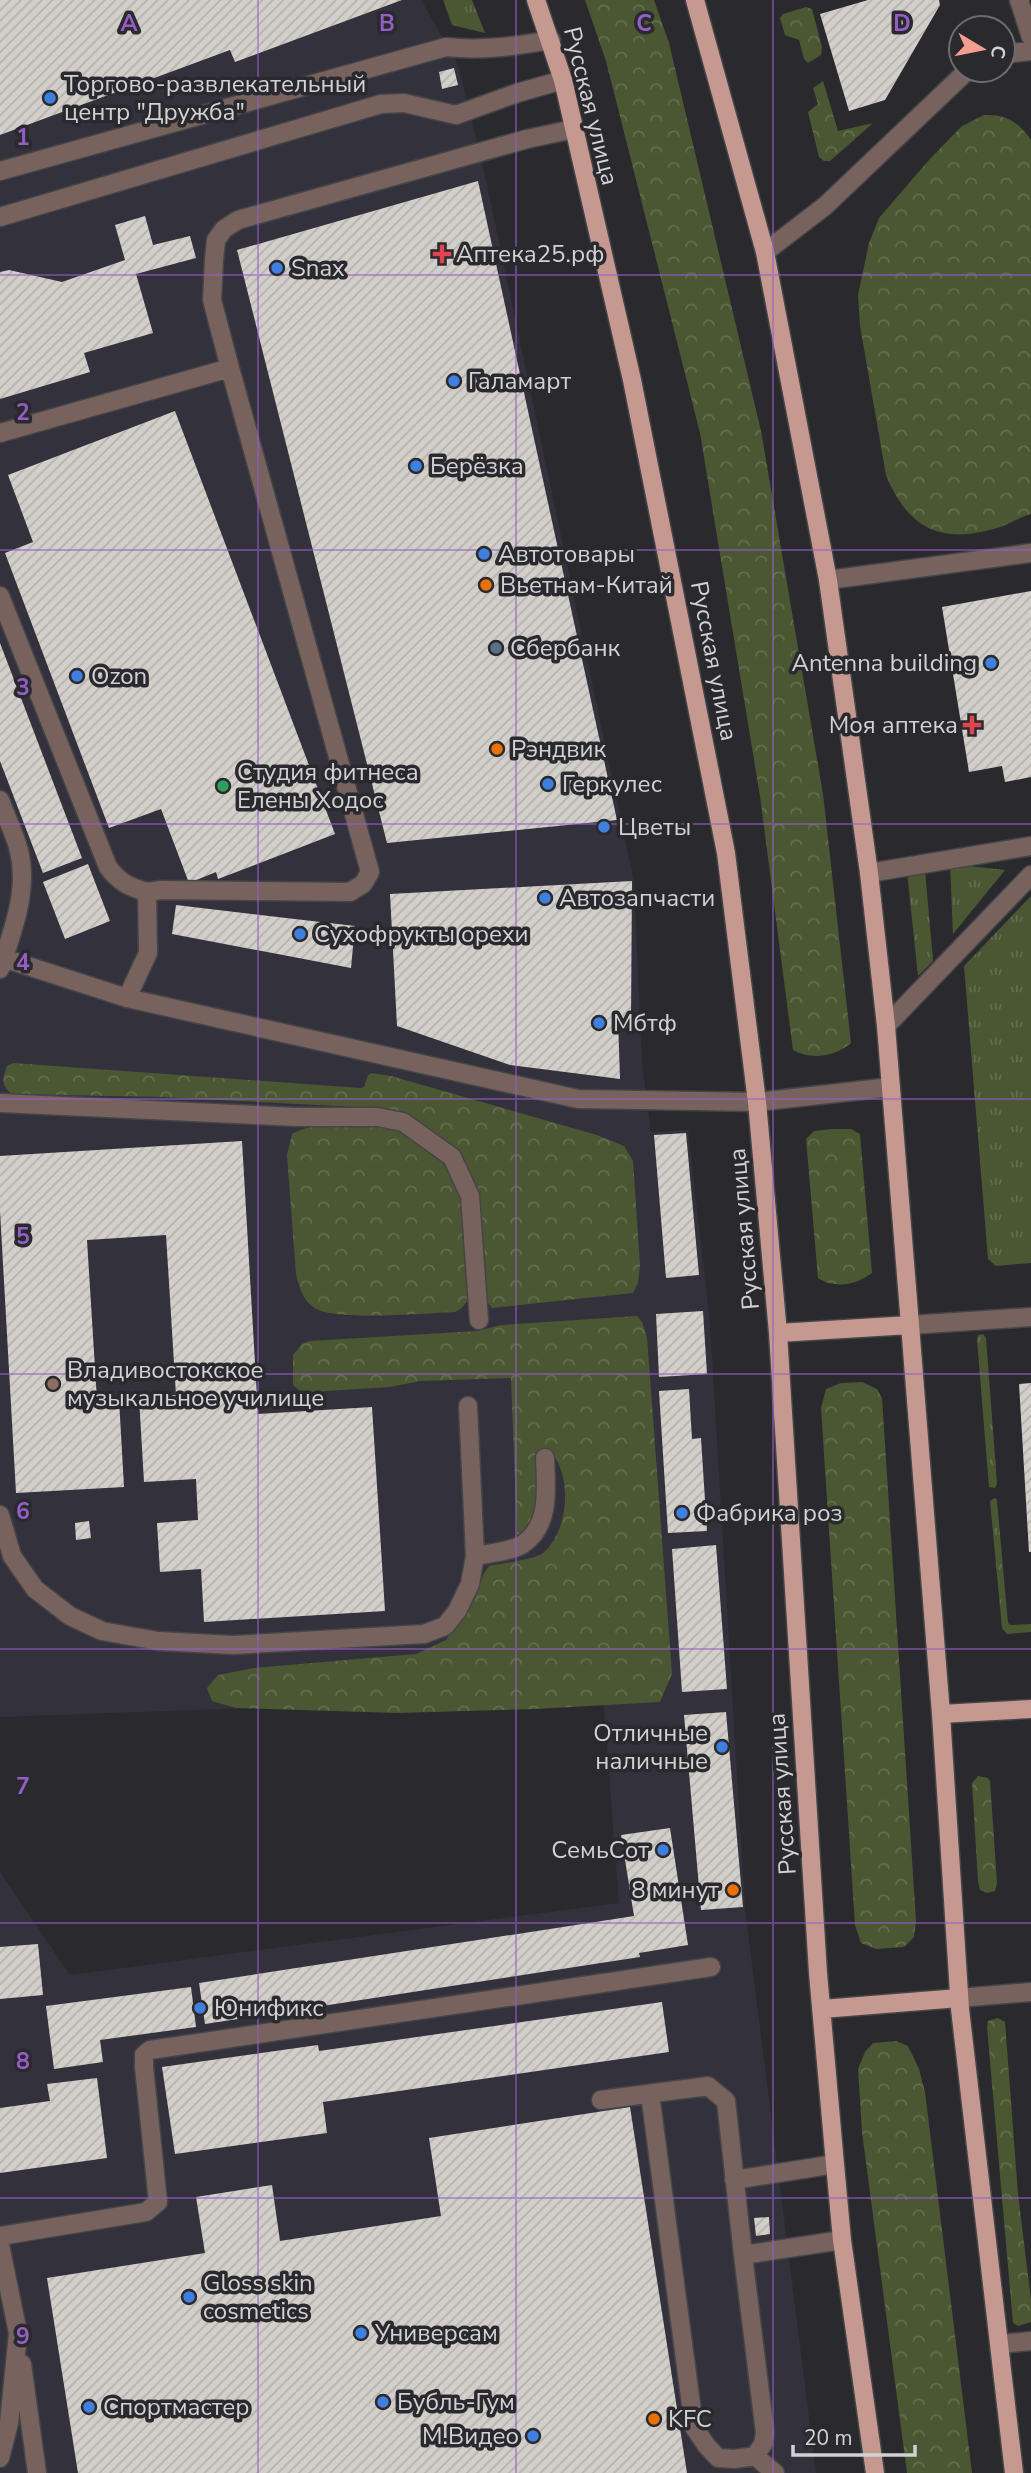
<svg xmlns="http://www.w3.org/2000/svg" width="1031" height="2473" viewBox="0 0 1031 2473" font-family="'Nunito Sans',sans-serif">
<defs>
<pattern id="grass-tufts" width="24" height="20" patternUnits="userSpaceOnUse" patternTransform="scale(1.75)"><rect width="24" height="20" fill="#4a5732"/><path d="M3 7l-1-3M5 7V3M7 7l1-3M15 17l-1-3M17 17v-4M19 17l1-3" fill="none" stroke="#636e4f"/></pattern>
<pattern id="forest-crowns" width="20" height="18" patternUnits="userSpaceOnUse" patternTransform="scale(1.75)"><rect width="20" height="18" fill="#4a5732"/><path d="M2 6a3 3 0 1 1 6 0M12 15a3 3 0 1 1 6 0" fill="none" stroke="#636e4f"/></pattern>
<pattern id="building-hatch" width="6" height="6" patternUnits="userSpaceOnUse" patternTransform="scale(1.75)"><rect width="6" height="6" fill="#d2cec9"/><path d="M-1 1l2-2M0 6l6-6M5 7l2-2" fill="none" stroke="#b5b1ae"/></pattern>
</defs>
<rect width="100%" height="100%" fill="#2a2a2e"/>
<path fill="#33323c" d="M0,0H421L458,65L482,162L634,882L642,1063L651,1132L688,1130L710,1324L745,1909L816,2473H0V1872L70,1975L619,1903L603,1695L0,1717Z"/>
<path fill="url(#grass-tufts)" d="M443,0H472L485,33L452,25Z
M950,864L1005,870L953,934Z
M925,870L933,961L918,976L907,872Z
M1031,896V1263L996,1266L988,1259L964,966Z
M983,1334L986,1338L997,1484L995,1488L989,1487L977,1340L978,1335Z
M995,1498L997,1501L1008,1623L1011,1625L1031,1624V1632L1007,1634L1002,1628L990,1501Z"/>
<path fill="url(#forest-crowns)" d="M585,0H654L669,43L761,431L823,794L851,1043C835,1057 811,1060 793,1050L760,796L700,433L606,61Z
M806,7L812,9L822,47L821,55L808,63L804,59L799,40L785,35L780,18L783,14Z
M823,81L838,131L873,123L830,161H824L819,157L808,112L818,104L813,88Z
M984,115C1006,114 1019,122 1031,140V514C1020,517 1011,523 1000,527C943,545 909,531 886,475L860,326L858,295L869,243L879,218L929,160L962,126Z
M13,1063L361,1088L364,1087L368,1075L371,1073L391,1076L597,1135L624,1146L633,1161L640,1265L638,1283L633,1293L492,1308L488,1303L486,1296L479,1193L458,1151L408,1114L377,1108L161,1097L12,1094C0,1085 3,1078 7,1066Z
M376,1125L401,1130L443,1163L460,1196L468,1300L462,1308L455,1312C427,1313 332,1322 313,1307C302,1299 299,1286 296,1274L287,1155L292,1134C316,1120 349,1125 376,1125Z
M832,1129H851L860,1134L872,1273C856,1285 835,1289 818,1278L806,1139L814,1131Z
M637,1316L642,1322L647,1337L672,1674L660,1702L535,1709L397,1713L236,1708L212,1701L207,1688L218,1675L254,1668L416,1654L446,1640L478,1590L483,1575L489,1566C501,1563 534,1560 543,1553C568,1532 572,1481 554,1456L545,1454L532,1526L519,1536L517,1535L511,1378L420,1381L390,1387L310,1392L300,1391L293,1385V1355L302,1344L310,1341L477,1331L501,1325Z
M862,1382L877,1389L882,1398L916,1921L914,1937L904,1947L876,1949L861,1943L855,1925L821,1408L826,1389L841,1383Z
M978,1776L988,1778L990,1781L997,1883L995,1891L987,1893L980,1890L978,1881L972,1783Z
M998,2018L1005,2022L1018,2194L1031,2300V2322L1018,2326L1013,2323L987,2027L988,2021Z
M896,2041L908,2046L919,2069L925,2092L972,2473H907L862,2132L858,2069L865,2052L873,2043Z"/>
<path fill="url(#building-hatch)" d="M0,0H402L235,62L230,50L0,135Z
M868,0H939L940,5L885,100L849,111L820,14Z
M454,68L458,85L442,89L439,72Z
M478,181L617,820L387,843L237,250Z
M145,216L153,245L190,236L196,258L136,274L153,333L84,353L90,372L0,399V272L9,270L62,282L125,260L115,225Z
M175,411L335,834L218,879L216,872L189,883L161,809L109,828L5,553L33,542L8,475Z
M1031,591V777L1005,782L1002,766L969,772L942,607Z
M0,643L82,858L43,873L0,761Z
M88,864L110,921L65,939L43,882Z
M632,881L631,1020L618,1019L620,1079L510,1065L397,1026L390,894Z
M176,905L355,926L351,968L172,934Z
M686,1133L699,1275L666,1278L654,1135Z
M242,1141L258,1414L372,1407L385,1611L204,1622L201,1569L160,1572L157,1523L198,1520L196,1479L144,1482L139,1398L176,1395L166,1235L87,1240L97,1400L119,1399L124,1487L16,1493L0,1211V1156Z
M703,1311L707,1374L659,1377L656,1314Z
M1031,1383V1552H1029L1019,1384Z
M689,1389L692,1439L701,1438L707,1531L668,1533L659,1391Z
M89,1521L91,1538L76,1540L75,1523Z
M716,1545L727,1689L682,1692L672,1549Z
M726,1712L743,1907L701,1910L684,1715Z
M670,1828L688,1945L639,1953L640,1957L205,2024L199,1983L634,1916L621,1835Z
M38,1944L43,1995L0,1999V1947Z
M191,1987L196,2027L100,2040L103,2062L54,2069L46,2006Z
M662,2002L669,2052L323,2102L327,2133L175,2154L162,2067L318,2045L319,2051Z
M97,2078L107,2158L0,2173V2108L50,2101L47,2084Z
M630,2107L687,2473H78L47,2278L205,2253L196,2197L272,2185L280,2241L441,2216L429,2138Z
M769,2217L770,2234L756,2236L754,2218Z"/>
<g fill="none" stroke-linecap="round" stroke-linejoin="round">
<defs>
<path id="minor" d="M1019,0L1031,37
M1003,54L1031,51
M0,171L446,47C482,51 516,46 551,40
M0,217L381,104L404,103L456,115L517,93L563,80
M765,252L825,206L968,70
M230,368L212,300L214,260L216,240L224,229L238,220L527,139L574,129
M0,433L230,368L370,872L363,884L350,892L161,890L147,892
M828,580L1031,553
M0,596L108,867C119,882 129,887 147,892L148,953L127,998
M0,800C6,817 15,834 19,851C29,890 12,933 0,969
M869,873L1031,846
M0,957L127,998L578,1099L757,1102L891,1087
M886,1026L1031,875
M0,1103L297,1117H377L403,1122L452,1157L470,1196L479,1320
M910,1325L1031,1317
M0,1515L12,1556L35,1589L70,1616L102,1631L158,1641L233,1645L424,1634L445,1626L457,1611L470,1584L475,1556L468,1406
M475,1556C489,1553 511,1552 523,1544C551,1525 546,1487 545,1458
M959,1998L1031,1992
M650,2094L694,2427L706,2445L718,2458L735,2459L755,2456L763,2444L765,2433L743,2255
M601,2100L708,2086L726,2101L743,2255L842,2240
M734,2180L835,2164
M0,2236L146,2212L158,2202L144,2067V2055L150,2050L711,1967
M0,2245L18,2333L9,2423L0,2458
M1000,2344L1031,2341
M22,2364L37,2473
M755,2456L775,2473"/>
<path id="major" d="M536,0L563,80L632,380L726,853L757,1102L778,1333L818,1973L835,2164L842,2240L875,2473
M695,0L765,252L828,580L869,873L886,1026L910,1325L941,1714L960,2009L1014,2473
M778,1333L910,1325
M941,1714L1031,1709
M822,2009L959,1998"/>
</defs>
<use href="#minor" stroke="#454549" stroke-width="21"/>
<use href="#major" stroke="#454549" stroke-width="21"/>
<use href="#minor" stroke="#78625e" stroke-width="18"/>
<use href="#major" stroke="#c69990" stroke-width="18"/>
</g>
<path fill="none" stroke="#955ec6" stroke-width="2" stroke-opacity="0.55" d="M258,0V2473M516,0V2473M773,0V2473M0,275H1031M0,550H1031M0,824H1031M0,1099H1031M0,1374H1031M0,1649H1031M0,1923H1031M0,2198H1031"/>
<g fill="#3f7fe0" stroke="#2a2a2e" stroke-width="2.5">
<circle cx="50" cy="98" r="7"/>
<circle cx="277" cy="268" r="7"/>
<circle cx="454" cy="381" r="7"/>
<circle cx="416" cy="466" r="7"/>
<circle cx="484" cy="554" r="7"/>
<circle cx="991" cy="663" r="7"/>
<circle cx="77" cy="676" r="7"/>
<circle cx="548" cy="784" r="7"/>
<circle cx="604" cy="827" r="7"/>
<circle cx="545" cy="898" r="7"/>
<circle cx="300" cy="934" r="7"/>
<circle cx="599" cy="1023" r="7"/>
<circle cx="682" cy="1513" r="7"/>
<circle cx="722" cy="1747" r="7"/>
<circle cx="663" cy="1850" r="7"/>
<circle cx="200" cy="2008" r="7"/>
<circle cx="189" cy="2297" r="7"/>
<circle cx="361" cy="2333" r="7"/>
<circle cx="383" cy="2402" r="7"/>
<circle cx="89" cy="2407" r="7"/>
<circle cx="533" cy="2436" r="7"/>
</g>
<g fill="#e0444e" stroke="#2a2a2e" stroke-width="2.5">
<path d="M438.5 243.5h7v7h7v7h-7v7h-7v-7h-7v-7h7z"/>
<path d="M968.5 714.5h7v7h7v7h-7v7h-7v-7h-7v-7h7z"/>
</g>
<g fill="#e8710a" stroke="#2a2a2e" stroke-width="2.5">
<circle cx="486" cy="585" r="7"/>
<circle cx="497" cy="749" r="7"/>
<circle cx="733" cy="1890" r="7"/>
<circle cx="654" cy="2419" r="7"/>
</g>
<circle fill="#5c6f8a" stroke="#2a2a2e" stroke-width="2.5" cx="496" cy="648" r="7"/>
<circle fill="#2e9e5b" stroke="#2a2a2e" stroke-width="2.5" cx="223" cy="786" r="7"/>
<circle fill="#8d6e63" stroke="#2a2a2e" stroke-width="2.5" cx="53" cy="1384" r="7"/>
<g text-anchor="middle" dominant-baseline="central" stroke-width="7" stroke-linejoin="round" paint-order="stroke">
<g font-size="24" fill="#d2d2d5" stroke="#2a2a2e" text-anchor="start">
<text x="64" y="84">Торгово-развлекательный<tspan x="64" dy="28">центр "Дружба"</tspan></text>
<text x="456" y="254">Аптека25.рф</text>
<text x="291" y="268">Snax</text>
<text x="468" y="381">Галамарт</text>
<text x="430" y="466">Берёзка</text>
<text x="498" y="554">Автотовары</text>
<text x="500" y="585">Вьетнам-Китай</text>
<text x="510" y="648">Сбербанк</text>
<text x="977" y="663" text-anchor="end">Antenna building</text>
<text x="91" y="676">Ozon</text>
<text x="958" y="725" text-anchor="end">Моя аптека</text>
<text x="511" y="749">Рэндвик</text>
<text x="237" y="772">Студия фитнеса<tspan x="237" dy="28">Елены Ходос</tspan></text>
<text x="562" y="784">Геркулес</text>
<text x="618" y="827">Цветы</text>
<text x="559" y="898">Автозапчасти</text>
<text x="314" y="934">Сухофрукты орехи</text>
<text x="613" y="1023">Мбтф</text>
<text x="67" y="1370">Владивостокское<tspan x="67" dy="28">музыкальное училище</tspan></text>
<text x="696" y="1513">Фабрика роз</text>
<text x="708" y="1733" text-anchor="end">Отличные<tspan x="708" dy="28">наличные</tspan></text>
<text x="649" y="1850" text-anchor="end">СемьСот</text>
<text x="719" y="1890" text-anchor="end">8 минут</text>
<text x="214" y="2008">Юнификс</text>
<text x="203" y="2283">Gloss skin<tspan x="203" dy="28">cosmetics</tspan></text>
<text x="375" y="2333">Универсам</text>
<text x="397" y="2402">Бубль-Гум</text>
<text x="103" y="2407">Спортмастер</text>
<text x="668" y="2419">KFC</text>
<text x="519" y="2436" text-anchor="end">М.Видео</text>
</g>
<g font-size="24" fill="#d2d2d5" stroke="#2a2a2e">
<text transform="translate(591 106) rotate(76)">Русская улица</text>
<text transform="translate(714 661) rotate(79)">Русская улица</text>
<text transform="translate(744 1229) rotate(-95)">Русская улица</text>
<text transform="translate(782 1794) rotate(-94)">Русская улица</text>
</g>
</g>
<g font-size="23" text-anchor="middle" font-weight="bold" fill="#955ec6" stroke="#2a2a2e" stroke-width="7" stroke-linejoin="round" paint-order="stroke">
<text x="129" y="31">A</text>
<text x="387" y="31">B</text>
<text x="644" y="31">C</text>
<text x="902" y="31">D</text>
<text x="23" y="145">1</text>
<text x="23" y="420">2</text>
<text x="23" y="695">3</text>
<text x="23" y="970">4</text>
<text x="23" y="1244">5</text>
<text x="23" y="1519">6</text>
<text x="23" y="1794">7</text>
<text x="23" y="2069">8</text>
<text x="23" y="2344">9</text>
</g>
<g transform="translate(982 49) rotate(100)"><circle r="33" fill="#2a2a2e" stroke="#6d6d71" stroke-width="2"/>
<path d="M0-5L12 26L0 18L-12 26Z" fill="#f59d8e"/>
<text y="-10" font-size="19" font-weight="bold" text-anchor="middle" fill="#d2d2d5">С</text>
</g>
<path d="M793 2445v10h122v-10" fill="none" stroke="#d2d2d5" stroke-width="3.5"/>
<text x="804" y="2445" font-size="21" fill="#d2d2d5" stroke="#2a2a2e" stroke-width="5" paint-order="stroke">20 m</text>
</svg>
